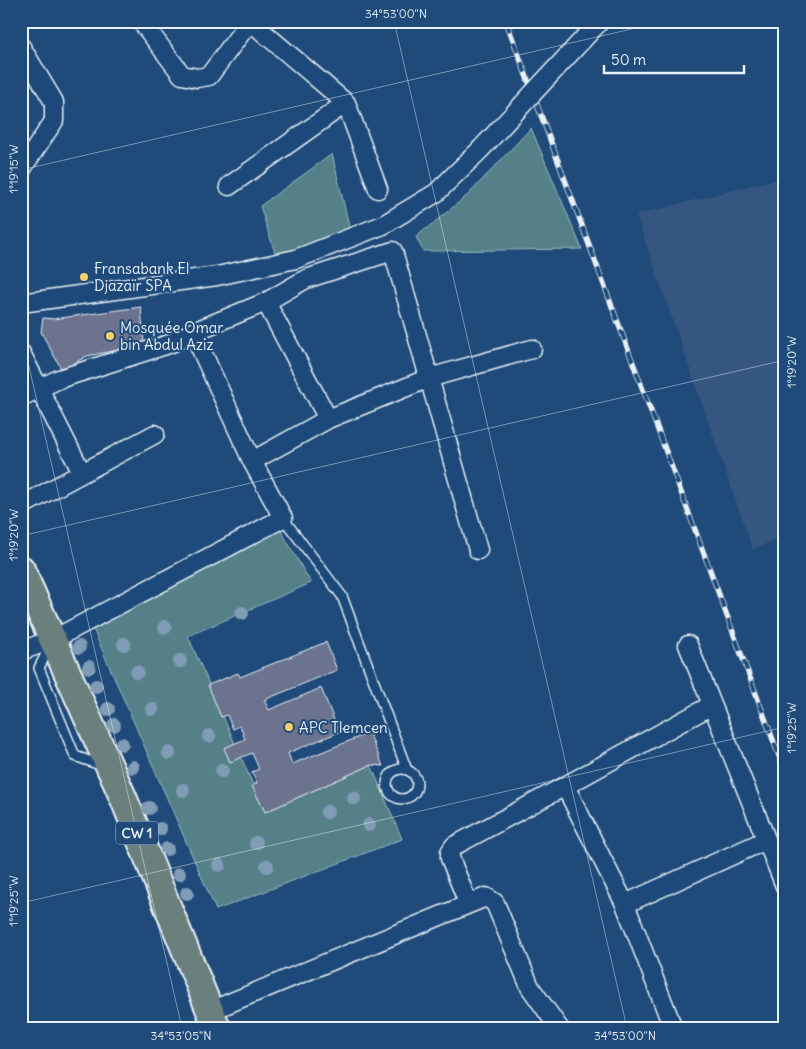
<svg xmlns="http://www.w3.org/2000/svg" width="806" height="1049" viewBox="0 0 806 1049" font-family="Delius,sans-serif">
<rect width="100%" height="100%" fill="#1f4a7a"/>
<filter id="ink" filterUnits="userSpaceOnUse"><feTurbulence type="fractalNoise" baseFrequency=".02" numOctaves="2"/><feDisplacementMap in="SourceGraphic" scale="10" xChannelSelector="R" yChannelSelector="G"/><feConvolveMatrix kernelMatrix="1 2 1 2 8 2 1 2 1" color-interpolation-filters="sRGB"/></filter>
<g filter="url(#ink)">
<path fill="#365680" d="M785,177V535L753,550L636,215Z"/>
<path fill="#548088" stroke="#9eb8c0" d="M531,128L582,249L423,251L416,237L468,195Z
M332,154L350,230L310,249L276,256L260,206Z
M280,529L311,583L188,636L265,812L371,765L402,839L216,910L93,629Z"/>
<path fill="#6c738f" stroke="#e8f1f8" d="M141,307L144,345L87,356L62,370L41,332L43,318L53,319Z
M326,642L337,670L264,700L269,710L321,688L339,732L288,753L292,764L369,733L383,766L371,765L265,812L252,786L257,783L252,772L259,769L252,753L230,762L224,748L245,739L240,726L233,729L227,715L221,717L208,685L238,673L240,677Z"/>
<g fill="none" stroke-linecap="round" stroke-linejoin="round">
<defs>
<path id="lane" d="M283,518L342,596L407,770
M50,646L39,668L75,756L103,766
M387 784a15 15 0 1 1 30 0a15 15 0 1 1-30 0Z"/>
<path id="street" d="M141,21L182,75L197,78L209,76L250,21
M250,21L346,103L378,189
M21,47L54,102V121L21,170
M229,186L346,103
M266,302L328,419
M21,303L217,276L296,259L383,225L436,193L480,150
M21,353L82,473
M21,397L59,379L169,344L193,332L266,302L306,279L393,251L478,550
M252,461L328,419L429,378L532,349
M21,506L155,434
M688,645L785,886
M21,651L54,639L283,518L252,461L193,332
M468,903L450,858V852L454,846L565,786
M625,904L565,786L712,705
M210,1011L486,897L495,903L530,987L559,1028
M673,1028L625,904L766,840"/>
<path id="primary" d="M21,569L123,797L217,1028"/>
</defs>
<use href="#lane" stroke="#e8f1f8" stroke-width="12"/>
<use href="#street" stroke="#e8f1f8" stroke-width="21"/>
<use href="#primary" stroke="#e8f1f8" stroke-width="30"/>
<use href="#lane" stroke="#1f4a7a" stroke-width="9"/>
<use href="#street" stroke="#1f4a7a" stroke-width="18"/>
<use href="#primary" stroke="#6a807c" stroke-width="26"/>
<defs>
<path id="rail" d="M506,21L785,772"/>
</defs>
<use href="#rail" stroke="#e8f1f8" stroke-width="5.5"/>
<use href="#rail" stroke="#1f4a7a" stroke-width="4" stroke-dasharray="11" stroke-linecap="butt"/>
<defs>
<path id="street-bridge" d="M480,150L600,21"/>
</defs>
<use href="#street-bridge" stroke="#e8f1f8" stroke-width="21" stroke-linecap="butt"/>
<use href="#street-bridge" stroke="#1f4a7a" stroke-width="18"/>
</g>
<g fill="#819cb6">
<circle cx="242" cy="613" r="7"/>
<circle cx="165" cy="627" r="7"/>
<circle cx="124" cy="644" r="7"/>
<circle cx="79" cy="647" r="7"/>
<circle cx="180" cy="661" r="7"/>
<circle cx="89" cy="667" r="7"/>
<circle cx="137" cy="672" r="7"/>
<circle cx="96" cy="686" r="7"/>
<circle cx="108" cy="709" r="7"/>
<circle cx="152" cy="709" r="7"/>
<circle cx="114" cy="725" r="7"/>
<circle cx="209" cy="736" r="7"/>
<circle cx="122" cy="744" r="7"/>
<circle cx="169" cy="753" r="7"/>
<circle cx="133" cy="767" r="7"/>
<circle cx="222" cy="771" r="7"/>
<circle cx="183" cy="790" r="7"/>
<circle cx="354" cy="798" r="7"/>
<circle cx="149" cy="808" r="7"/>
<circle cx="327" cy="812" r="7"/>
<circle cx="369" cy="825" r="7"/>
<circle cx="160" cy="829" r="7"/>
<circle cx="256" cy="843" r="7"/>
<circle cx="167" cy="849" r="7"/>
<circle cx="219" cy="865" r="7"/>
<circle cx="267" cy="866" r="7"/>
<circle cx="179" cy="874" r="7"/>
<circle cx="187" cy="893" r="7"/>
</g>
</g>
<path fill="none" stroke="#e8f1f8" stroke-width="1" stroke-opacity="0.45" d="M394,21L627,1028M21,170L666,21M21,332L182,1028M21,536L785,360M21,903L785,727"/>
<g fill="#ffd166" stroke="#1f4a7a" stroke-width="2">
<circle cx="84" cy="277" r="5"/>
<circle cx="110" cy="336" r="5"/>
<circle cx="289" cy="727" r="5"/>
</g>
<g text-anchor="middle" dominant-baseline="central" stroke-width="4" stroke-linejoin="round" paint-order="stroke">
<rect fill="#1f4a7a" stroke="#acbfd2" stroke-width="1" x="116" y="821.5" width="42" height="23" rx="4"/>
<g font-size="14" font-weight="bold" fill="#e8f1f8">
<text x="137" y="833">CW 1</text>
</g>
<g font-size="15" fill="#e8f1f8" stroke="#1f4a7a" text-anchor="start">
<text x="94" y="268">Fransabank El<tspan x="94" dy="17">Djazaïr SPA</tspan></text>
<text x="120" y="327">Mosquée Omar<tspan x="120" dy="17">bin Abdul Aziz</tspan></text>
<text x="299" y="727">APC Tlemcen</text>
</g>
</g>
<rect width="806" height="1049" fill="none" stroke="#1f4a7a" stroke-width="55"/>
<path d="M604 65v8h140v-8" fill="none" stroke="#e8f1f8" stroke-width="2.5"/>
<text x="611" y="65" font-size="15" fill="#e8f1f8" stroke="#1f4a7a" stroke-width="4" paint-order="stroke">50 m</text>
<rect x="28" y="28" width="750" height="994" fill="none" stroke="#e8f1f8" stroke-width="2"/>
<g font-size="12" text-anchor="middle" fill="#e8f1f8">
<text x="396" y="18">34°53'00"N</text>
<text transform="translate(14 169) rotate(-90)" y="4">1°19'15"W</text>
<text transform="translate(792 362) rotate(-90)" y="4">1°19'20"W</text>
<text transform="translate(14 535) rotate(-90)" y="4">1°19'20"W</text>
<text transform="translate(792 728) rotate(-90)" y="4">1°19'25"W</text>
<text transform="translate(14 901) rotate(-90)" y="4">1°19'25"W</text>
<text x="181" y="1040">34°53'05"N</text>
<text x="625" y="1040">34°53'00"N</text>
</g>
</svg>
